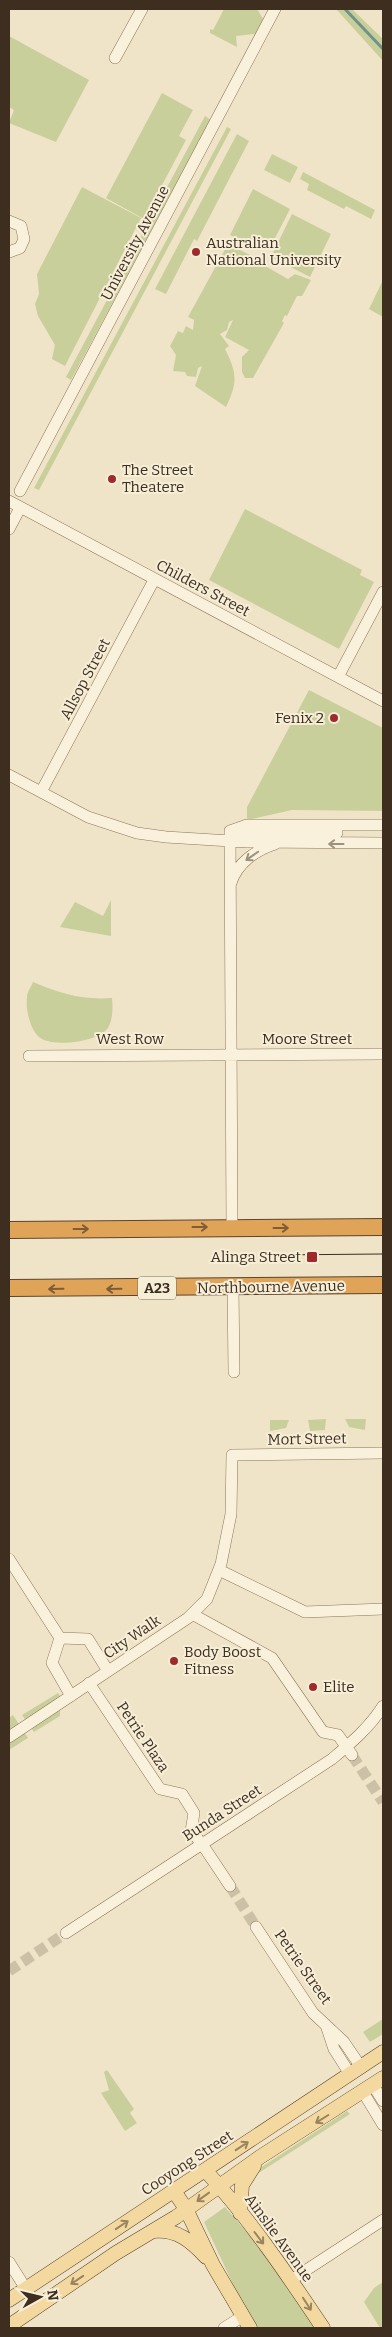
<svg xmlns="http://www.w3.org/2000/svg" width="392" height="2337" viewBox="0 0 392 2337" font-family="Bitter,serif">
<rect width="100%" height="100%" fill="#f0e4c8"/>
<path fill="#c9cf9b" d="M224,9H257L265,22L256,38L254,34L236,36L237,47L210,33V29L213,30Z
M336,9H352L383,39V61Z
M9,36L89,80L56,142L9,123L14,110L9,107Z
M162,93L193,110L179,136L186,140L144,219L106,198Z
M205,116L211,120L71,380L66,377Z
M227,127L231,129L39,490L34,488Z
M237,134L249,141L197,241L194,239L166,294L155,289Z
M272,154L298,167L290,183L264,170Z
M303,172L375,210L371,219L346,206L344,209L307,190L309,184L300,179Z
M82,187L141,218L65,366L52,359L55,345L38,316L35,304L39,294L37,274Z
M253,189L290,209L273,242L259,236L253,247L230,235Z
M292,214L331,234L310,277L271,257Z
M228,244L266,263L267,267L288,279L295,274L311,280L302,296H297L287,316L285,315L282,321L284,323L253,378H245L242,372V357L249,350L225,337L233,320L229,322L227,330L220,334L229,346L225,349C237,373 238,382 226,407L195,386L202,366L198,368L196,377L187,376L185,372L173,371L176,355L170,346L178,331L183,333L186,326L193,330L194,320L188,317Z
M383,280V317L369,309Z
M245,509L362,570L360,575L374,582L339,649L209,580Z
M309,690L383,728V811L292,810L247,820V807Z
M111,900V936L60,927L75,902L103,916Z
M33,982C62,994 81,1000 112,998C113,1008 113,1019 108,1028C98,1042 57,1047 42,1039C31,1034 25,1009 27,997C27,992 31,987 33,982Z
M326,1419L325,1430L310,1431L308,1420Z
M345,1419H366L365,1430L349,1427Z
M270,1420H289L286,1428L270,1431Z
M58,1693L66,1706L60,1710V1716L34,1732L22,1715Z
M13,1715L28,1738L9,1750V1718Z
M383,2019V2034L370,2042L363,2032Z
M107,2070L134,2109L130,2113L137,2123L125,2131L101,2093L109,2090L104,2072Z
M347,2111L350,2114L254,2176L257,2170Z
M225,2207L271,2260L316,2328H258L244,2308L204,2222Z
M383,2282V2327L380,2328L364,2302L374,2288Z"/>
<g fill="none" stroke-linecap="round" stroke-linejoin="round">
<path stroke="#6f938a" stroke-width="3" d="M345,9L383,49"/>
<path stroke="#ccc0a6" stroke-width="11" stroke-dasharray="11 5.5" stroke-linecap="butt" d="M352,1755L383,1802
M230,1886L256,1927
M9,1971L66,1933"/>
<defs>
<path id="minor" d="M115,58L142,9
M9,221L21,226L24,239L20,248L9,252
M20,491L275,9
M9,501L383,701
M9,529L20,508
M338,677L383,592
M9,775L88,817L137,833L166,837L247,842L383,843
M41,792L154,580
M233,838L247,834L337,833
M231,883C237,863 256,850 275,844
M29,1056L383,1054
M232,1227L230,831L247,825H383
M233,1287L234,1372
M9,1559L60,1638L88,1639L108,1671
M219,1570L305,1612L383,1609
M192,1614L272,1658L323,1732L338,1735L352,1755
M60,1638L52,1663L71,1696
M89,1683L160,1789L182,1794L194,1813L191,1831L202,1844L230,1886
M9,1737L188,1618L207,1599L221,1564L231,1514L232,1455L383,1453
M256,1927L313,2013L344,2042L361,2067
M66,1933L332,1759C351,1743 370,1727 383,1706
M327,2028L334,2049L350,2074
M373,2085L383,2101
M363,2092L383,2125
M9,2262L26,2289
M291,2280L383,2220
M224,2328L243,2316"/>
<path id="major" d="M205,2170C249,2218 287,2274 323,2328
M174,2191L186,2209L213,2265L250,2328
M240,2213L242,2185L254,2166
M154,2231C177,2229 191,2241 206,2257
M9,2300L383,2052
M9,2326L116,2253L176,2217L260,2157L383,2078"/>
<path id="highway" d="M9,1230L383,1227
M9,1288L383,1285"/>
</defs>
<use href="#minor" stroke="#8d765c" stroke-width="12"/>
<use href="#major" stroke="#5b4430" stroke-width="15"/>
<use href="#highway" stroke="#5b4430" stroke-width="18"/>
<use href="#minor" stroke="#faf1dc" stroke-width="11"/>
<use href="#major" stroke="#f3d9a0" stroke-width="14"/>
<use href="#highway" stroke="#e0a458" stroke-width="16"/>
<path stroke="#3d2e20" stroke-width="1" d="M272,1255L383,1254"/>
</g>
<defs><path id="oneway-shaft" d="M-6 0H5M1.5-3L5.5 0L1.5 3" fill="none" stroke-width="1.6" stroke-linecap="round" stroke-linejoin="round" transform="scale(1.25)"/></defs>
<g stroke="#9c907e">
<use href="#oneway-shaft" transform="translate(336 844) rotate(180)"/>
<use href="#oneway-shaft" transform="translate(252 856) rotate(145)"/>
</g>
<g stroke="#7e5d36">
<use href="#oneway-shaft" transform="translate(200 1227)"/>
<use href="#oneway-shaft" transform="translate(281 1228)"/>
<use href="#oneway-shaft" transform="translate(81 1229)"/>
<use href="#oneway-shaft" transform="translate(56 1289) rotate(179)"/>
<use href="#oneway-shaft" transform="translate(114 1289) rotate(179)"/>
</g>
<g stroke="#988460">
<use href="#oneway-shaft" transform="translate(322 2119) rotate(148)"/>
<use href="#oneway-shaft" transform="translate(242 2146) rotate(-33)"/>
<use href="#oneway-shaft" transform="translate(203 2197) rotate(144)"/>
<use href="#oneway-shaft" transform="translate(122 2225) rotate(-34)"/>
<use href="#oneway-shaft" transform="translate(259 2238) rotate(53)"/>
<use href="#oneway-shaft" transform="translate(77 2280) rotate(146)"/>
<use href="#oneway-shaft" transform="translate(307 2304) rotate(57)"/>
</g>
<g fill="#9e2a2b" stroke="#f7eed8" stroke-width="2">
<circle cx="196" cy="252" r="5"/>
<circle cx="112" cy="479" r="5"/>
<circle cx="334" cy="718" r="5"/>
<rect x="306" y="1251" width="12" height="12" rx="2.5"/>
<circle cx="174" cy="1661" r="5"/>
<circle cx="313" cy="1687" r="5"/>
</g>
<g text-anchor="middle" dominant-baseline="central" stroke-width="4" stroke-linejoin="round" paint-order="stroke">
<rect fill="#f7eed8" stroke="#756857" stroke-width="1" x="138" y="1276.5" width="38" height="23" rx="4"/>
<g font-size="14" font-weight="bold" fill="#3d2e20">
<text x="157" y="1288">A23</text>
</g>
<g font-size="15" fill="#3d2e20" stroke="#f7eed8">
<text transform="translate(135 243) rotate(-62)">University Avenue</text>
<text transform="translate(203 588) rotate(28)">Childers Street</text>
<text transform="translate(85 679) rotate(-62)">Allsop Street</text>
<text x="130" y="1039">West Row</text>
<text x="307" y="1039">Moore Street</text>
<text transform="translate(271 1287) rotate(-1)">Northbourne Avenue</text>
<text transform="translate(307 1439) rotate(-1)">Mort Street</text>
<text transform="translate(132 1637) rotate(-34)">City Walk</text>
<text transform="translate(143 1737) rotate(56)">Petrie Plaza</text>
<text transform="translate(222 1813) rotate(-33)">Bunda Street</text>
<text transform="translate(303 1967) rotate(55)">Petrie Street</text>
<text transform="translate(187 2163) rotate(-33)">Cooyong Street</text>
<text transform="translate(279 2238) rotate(54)">Ainslie Avenue</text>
</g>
<g font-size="15" fill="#3d2e20" stroke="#f7eed8" text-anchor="start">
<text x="206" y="243">Australian<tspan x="206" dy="17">National University</tspan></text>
<text x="122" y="470">The Street<tspan x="122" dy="17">Theatere</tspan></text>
<text x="324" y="718" text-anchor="end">Fenix 2</text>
<text x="301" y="1257" text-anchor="end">Alinga Street</text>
<text x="184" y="1652">Body Boost<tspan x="184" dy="17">Fitness</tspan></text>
<text x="323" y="1687">Elite</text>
</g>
</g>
<rect width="392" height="2337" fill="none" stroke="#3d2e20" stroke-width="20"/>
<g transform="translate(40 2297) rotate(82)" stroke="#f7eed8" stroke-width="4" paint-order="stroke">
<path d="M0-4L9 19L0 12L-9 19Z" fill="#3d2e20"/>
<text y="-8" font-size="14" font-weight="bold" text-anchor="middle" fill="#3d2e20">N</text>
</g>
</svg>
